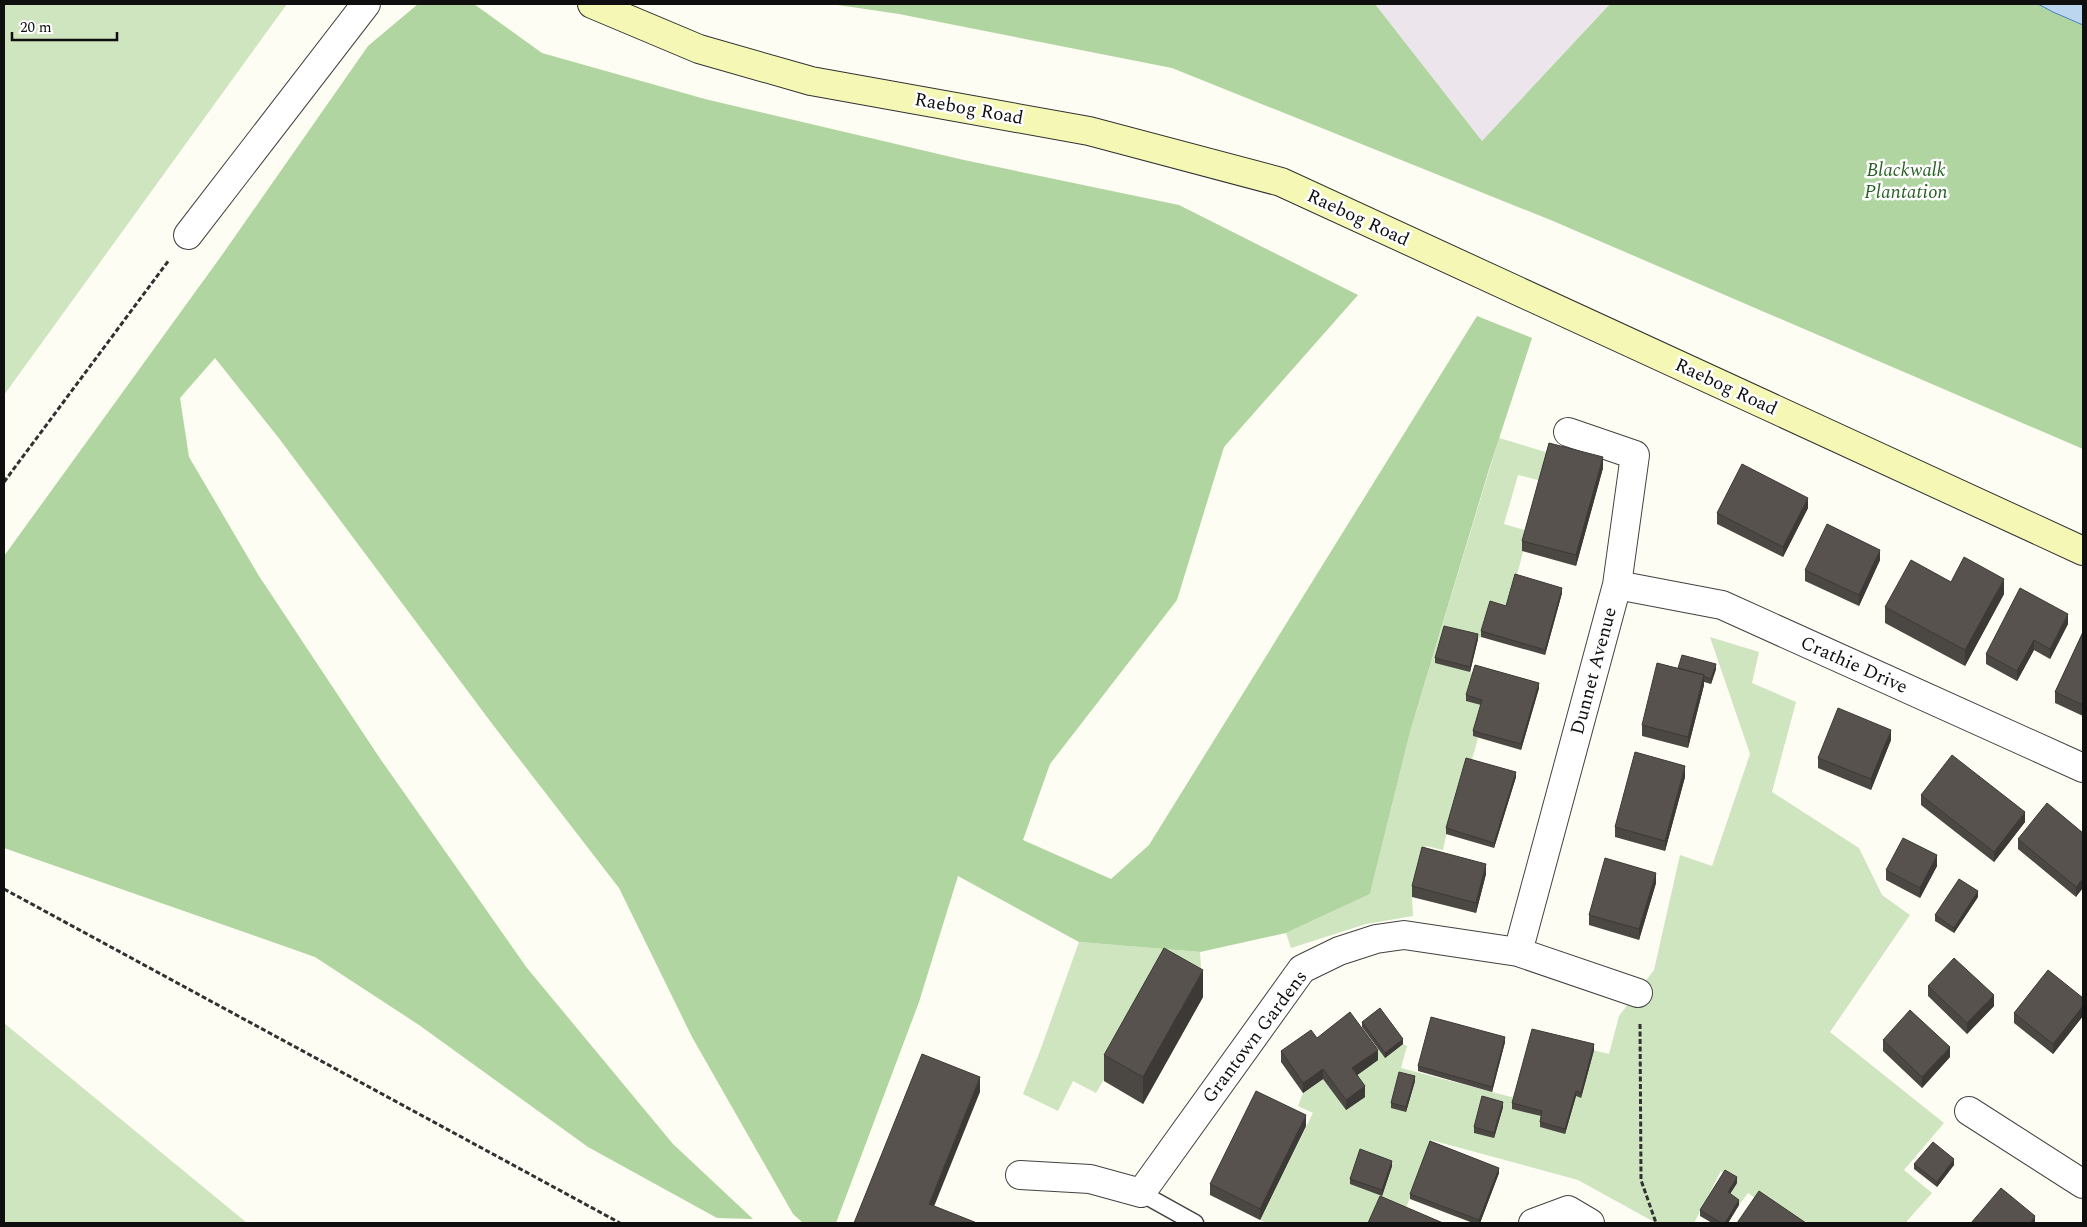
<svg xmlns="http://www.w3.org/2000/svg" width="2087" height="1227" viewBox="0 0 2087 1227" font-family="Spectral,serif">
<rect width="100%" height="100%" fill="#fefdf3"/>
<path fill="#ede5ec" d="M1375,4H1610L1482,141Z"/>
<path fill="#cee5bf" d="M4,4H287L4,395Z
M1499,438L1549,453L1542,481L1518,475L1504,524L1528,531L1520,564L1506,611L1489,606L1481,637L1478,639L1444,631L1470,672L1474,674L1482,705L1473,736L1478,738C1469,776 1450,812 1443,850L1426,846L1412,897L1413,916L1366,924L1291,948L1286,933L1370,894L1410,732Z
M1710,637L1759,652L1752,683L1796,702L1772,792L1859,848L1882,895L1910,915L1830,1032L1944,1123L1904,1170L1932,1193L1907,1221V1223H1790L1748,1193L1739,1205L1728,1197L1725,1175L1721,1171L1694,1223H1656L1578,1180L1431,1140L1430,1146L1406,1208L1370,1223H1267L1260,1220L1313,1113L1298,1106L1303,1093L1323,1079L1346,1110L1352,1079L1357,1031L1362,1027L1385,1058L1403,1044L1407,1046L1401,1068L1515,1098L1513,1109L1542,1116L1576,1096L1581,1098L1593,1050L1609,1054L1619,1016L1654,970L1680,855L1712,866L1750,754Z
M1079,942L1200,952L1203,997L1125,1043L1096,1093L1073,1081L1058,1111L1023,1094L1040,1051Z
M4,1023L247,1223H4Z"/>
<path fill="#b0d5a0" d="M418,4H474L542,53L705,99L964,160L1179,205L1358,295L1224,447L1177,600L1050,764L1023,840L1111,879L1149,845L1477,316L1532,338L1490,466L1410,732L1370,894L1286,933L1200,952L1079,942L958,876L919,1002L836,1223H803L793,1214L692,1037L619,888L493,725L278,437L215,358L180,398L189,457L259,576L379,757L527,968L673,1144L753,1219L717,1218L588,1147L419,1025L315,957L4,848V556L222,255L368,46Z
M831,4H1375L1482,141L1610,4H2083V449L1553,221L1172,68L899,14Z"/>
<path fill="#bcd6f0" stroke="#4b81c0" d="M2038,4H2083V25L2053,12Z"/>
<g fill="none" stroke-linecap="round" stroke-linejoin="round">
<defs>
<path id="service" d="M1141,1193L1195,1223"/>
<path id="minor" d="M188,235L366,4
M1617,585L1722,605L2083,768
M1518,952L1617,585L1635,455L1568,432
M1969,1111L2083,1184
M1020,1175L1090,1179L1141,1193L1302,969L1339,951L1376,939L1404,935L1518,952L1638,993
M1533,1223L1568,1210L1590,1223"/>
<path id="secondary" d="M592,4L699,49L811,81L1089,131L1281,182L2083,551"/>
</defs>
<use href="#service" stroke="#424242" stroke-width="19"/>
<use href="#minor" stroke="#424242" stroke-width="30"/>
<use href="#secondary" stroke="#313131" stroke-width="30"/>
<path stroke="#313131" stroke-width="3" stroke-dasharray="5 2.5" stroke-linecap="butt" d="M4,482L169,260
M4,889L620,1223
M1640,1024L1641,1180L1656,1223"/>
<use href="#service" stroke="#fff" stroke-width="16"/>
<use href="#minor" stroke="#fff" stroke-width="28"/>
<use href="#secondary" stroke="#f5f7b5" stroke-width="28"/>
</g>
<path fill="#4b4742" d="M1603,468L1576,566L1522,551V541Z
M1808,508L1783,557L1717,524V513Z
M1880,560L1859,606L1805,581V570Z
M1562,593L1545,655L1481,637V631L1506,606Z
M2004,594L1965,666L1885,623V607Z
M2068,624L2050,659L2034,650L2017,681L1986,664V654Z
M2083,632V716L2055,703V692Z
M1478,639L1470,672L1435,663V658Z
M1678,668L1716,669L1711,684L1704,682V685L1688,748L1642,736V725Z
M1539,688L1521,750L1473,736V731L1481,705L1466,701V695Z
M1891,740L1871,790L1818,768V758Z
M1516,777L1494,848L1446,834V828Z
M1685,777L1665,851L1615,837V827Z
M1921,795L2025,822L1994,862L1921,805Z
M2083,833L2076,897L2018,849V839Z
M1937,866L1920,898L1886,880V870Z
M1486,874L1476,913L1412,897V886Z
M1656,883L1639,940L1589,925V915Z
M1978,897L1954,933L1935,921V915Z
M1928,986L1994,1006L1967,1034L1928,996Z
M1203,997L1143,1104L1104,1081V1055Z
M2083,998V1016L2053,1054L2014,1023V1013Z
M1362,1022L1403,1044L1385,1058L1362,1027Z
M1317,1038L1378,1060L1357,1075L1365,1097L1346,1110L1323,1079L1303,1093L1281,1062V1051Z
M1883,1040L1950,1057L1922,1088L1883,1051Z
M1505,1042L1492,1092L1418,1071V1066Z
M1594,1050L1581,1098L1576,1096L1565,1134L1540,1127V1122L1541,1116L1512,1109V1103Z
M1415,1081L1406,1112L1391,1108V1103Z
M1503,1107L1494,1138L1474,1133V1127Z
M1306,1126L1260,1220L1210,1195V1184Z
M1914,1164L1954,1165L1937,1187L1914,1169Z
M1392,1166L1382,1196L1350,1184V1179Z
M1499,1173L1480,1223H1473L1410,1199V1194Z
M1737,1183L1730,1194L1739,1205L1728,1223H1712L1700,1216V1210Z"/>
<path fill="#3d3936" d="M1603,457V468L1576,566V555Z
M1808,498V508L1783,557V547Z
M1880,550V560L1859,606V595Z
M2004,579V594L1965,666V650Z
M1562,588V593L1545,655V650Z
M2068,614V624L2050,659V649Z
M1478,634V639L1470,672V667Z
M2034,640V650L2017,681V671Z
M1716,664V669L1711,684V679Z
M1704,675V685L1688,748V737Z
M1539,683V688L1521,750V744Z
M1891,730V740L1871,790V779Z
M1685,766V777L1665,851V841Z
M1516,772V777L1494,848V843Z
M2025,812V822L1994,862V852Z
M1937,855V866L1920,898V888Z
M1486,864V874L1476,913V903Z
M1656,873V883L1639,940V929Z
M2083,878V888L2076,897V887Z
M1978,891V897L1954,933V928Z
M1203,970V997L1143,1104V1077Z
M1994,995V1006L1967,1034V1023Z
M2083,1006V1016L2053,1054V1044Z
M1505,1037V1042L1492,1092V1087Z
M1403,1039V1044L1385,1058V1053Z
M1594,1044V1050L1581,1098V1093Z
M1950,1047V1057L1922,1088V1077Z
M1378,1050V1060L1352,1079V1068Z
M1323,1069V1079L1303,1093V1083Z
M1415,1076V1081L1406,1112V1107Z
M980,1077V1092L929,1219V1204Z
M1365,1086V1097L1346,1110V1100Z
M1576,1091V1096L1565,1134V1129Z
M1503,1102V1107L1494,1138V1133Z
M1306,1115V1126L1260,1220V1209Z
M1954,1159V1165L1937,1187V1182Z
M1392,1161V1166L1382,1196V1190Z
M1499,1168V1173L1480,1223H1479V1220Z
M1737,1177V1183L1728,1197V1192Z
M1739,1200V1205L1728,1223H1725Z
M2035,1216V1223H2030Z"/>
<path fill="#57524d" stroke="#3d3936" d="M1549,443L1603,457L1576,555L1522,541Z
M1742,464L1808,498L1783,547L1717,513Z
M1827,524L1880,550L1859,595L1805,570Z
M1964,557L2004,579L1965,650L1885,607L1911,560L1951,582Z
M1515,574L1562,588L1545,650L1481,631L1490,601L1506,606Z
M2020,588L2068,614L2050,649L2034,640L2017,671L1986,654Z
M1444,626L1478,634L1470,667L1435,658Z
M2083,632V705L2055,692Z
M1682,655L1716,664L1711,679L1703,676L1704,675L1678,668Z
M1657,663L1704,675L1688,737L1642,725Z
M1475,665L1539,683L1521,744L1473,731L1482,700L1466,695Z
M1838,708L1891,730L1871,779L1818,758Z
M1635,752L1685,766L1665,841L1615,827Z
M1952,755L2025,812L1994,852L1921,795Z
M1466,758L1516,772L1494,843L1446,828Z
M2047,803L2083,833V878L2076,887L2018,839Z
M1903,838L1937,855L1920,888L1886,870Z
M1422,847L1486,864L1476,903L1412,886Z
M1605,858L1656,873L1639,929L1589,915Z
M1959,879L1978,891L1954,928L1935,915Z
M1164,948L1203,970L1143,1077L1104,1055Z
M1954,958L1994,995L1967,1023L1928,986Z
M2048,970L2083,998V1006L2053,1044L2014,1013Z
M1380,1008L1403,1039L1385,1053L1362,1022Z
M1910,1010L1950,1047L1922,1077L1883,1040Z
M1350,1012L1378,1050L1352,1068L1365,1086L1346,1100L1323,1069L1303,1083L1281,1051L1311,1030L1317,1038Z
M1431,1017L1505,1037L1492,1087L1418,1066Z
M1532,1029L1594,1044L1581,1093L1576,1091L1565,1129L1540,1122L1542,1111L1512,1103Z
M922,1054L980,1077L929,1204L977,1223H854Z
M1399,1072L1415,1076L1406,1107L1391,1103Z
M1256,1091L1306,1115L1260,1209L1210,1184Z
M1482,1096L1503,1102L1494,1133L1474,1127Z
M1430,1141L1499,1168L1479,1220L1410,1194Z
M1933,1142L1954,1159L1937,1182L1914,1164Z
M1360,1149L1392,1161L1382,1190L1350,1179Z
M1725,1170L1737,1177L1728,1192L1739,1200L1725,1223H1721L1700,1210Z
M2001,1188L2035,1216L2030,1223H1971Z
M1759,1191L1806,1223H1737Z
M1380,1196L1443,1223H1368Z"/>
<g text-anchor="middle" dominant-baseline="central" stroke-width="5" stroke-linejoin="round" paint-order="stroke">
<g font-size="19" fill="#0f0f0f" stroke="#fff">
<text transform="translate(969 109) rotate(10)">Raebog Road</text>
<text transform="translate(1358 218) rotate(25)">Raebog Road</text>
<text transform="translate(1726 387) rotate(25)">Raebog Road</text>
<text transform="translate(1854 665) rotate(24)">Crathie Drive</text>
<text transform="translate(1594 671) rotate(-75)">Dunnet Avenue</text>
<text transform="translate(1255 1037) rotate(-53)">Grantown Gardens</text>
</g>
<g font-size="19" font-style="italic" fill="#2a6126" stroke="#fff">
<text x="1906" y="170">Blackwalk<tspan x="1906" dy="22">Plantation</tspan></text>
</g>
</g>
<rect width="2087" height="1227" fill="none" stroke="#0f0f0f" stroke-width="10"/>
<path d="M12 32v8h105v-8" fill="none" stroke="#0f0f0f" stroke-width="2.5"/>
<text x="20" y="32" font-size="15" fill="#0f0f0f" stroke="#ffffff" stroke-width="4" paint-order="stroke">20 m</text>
</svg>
